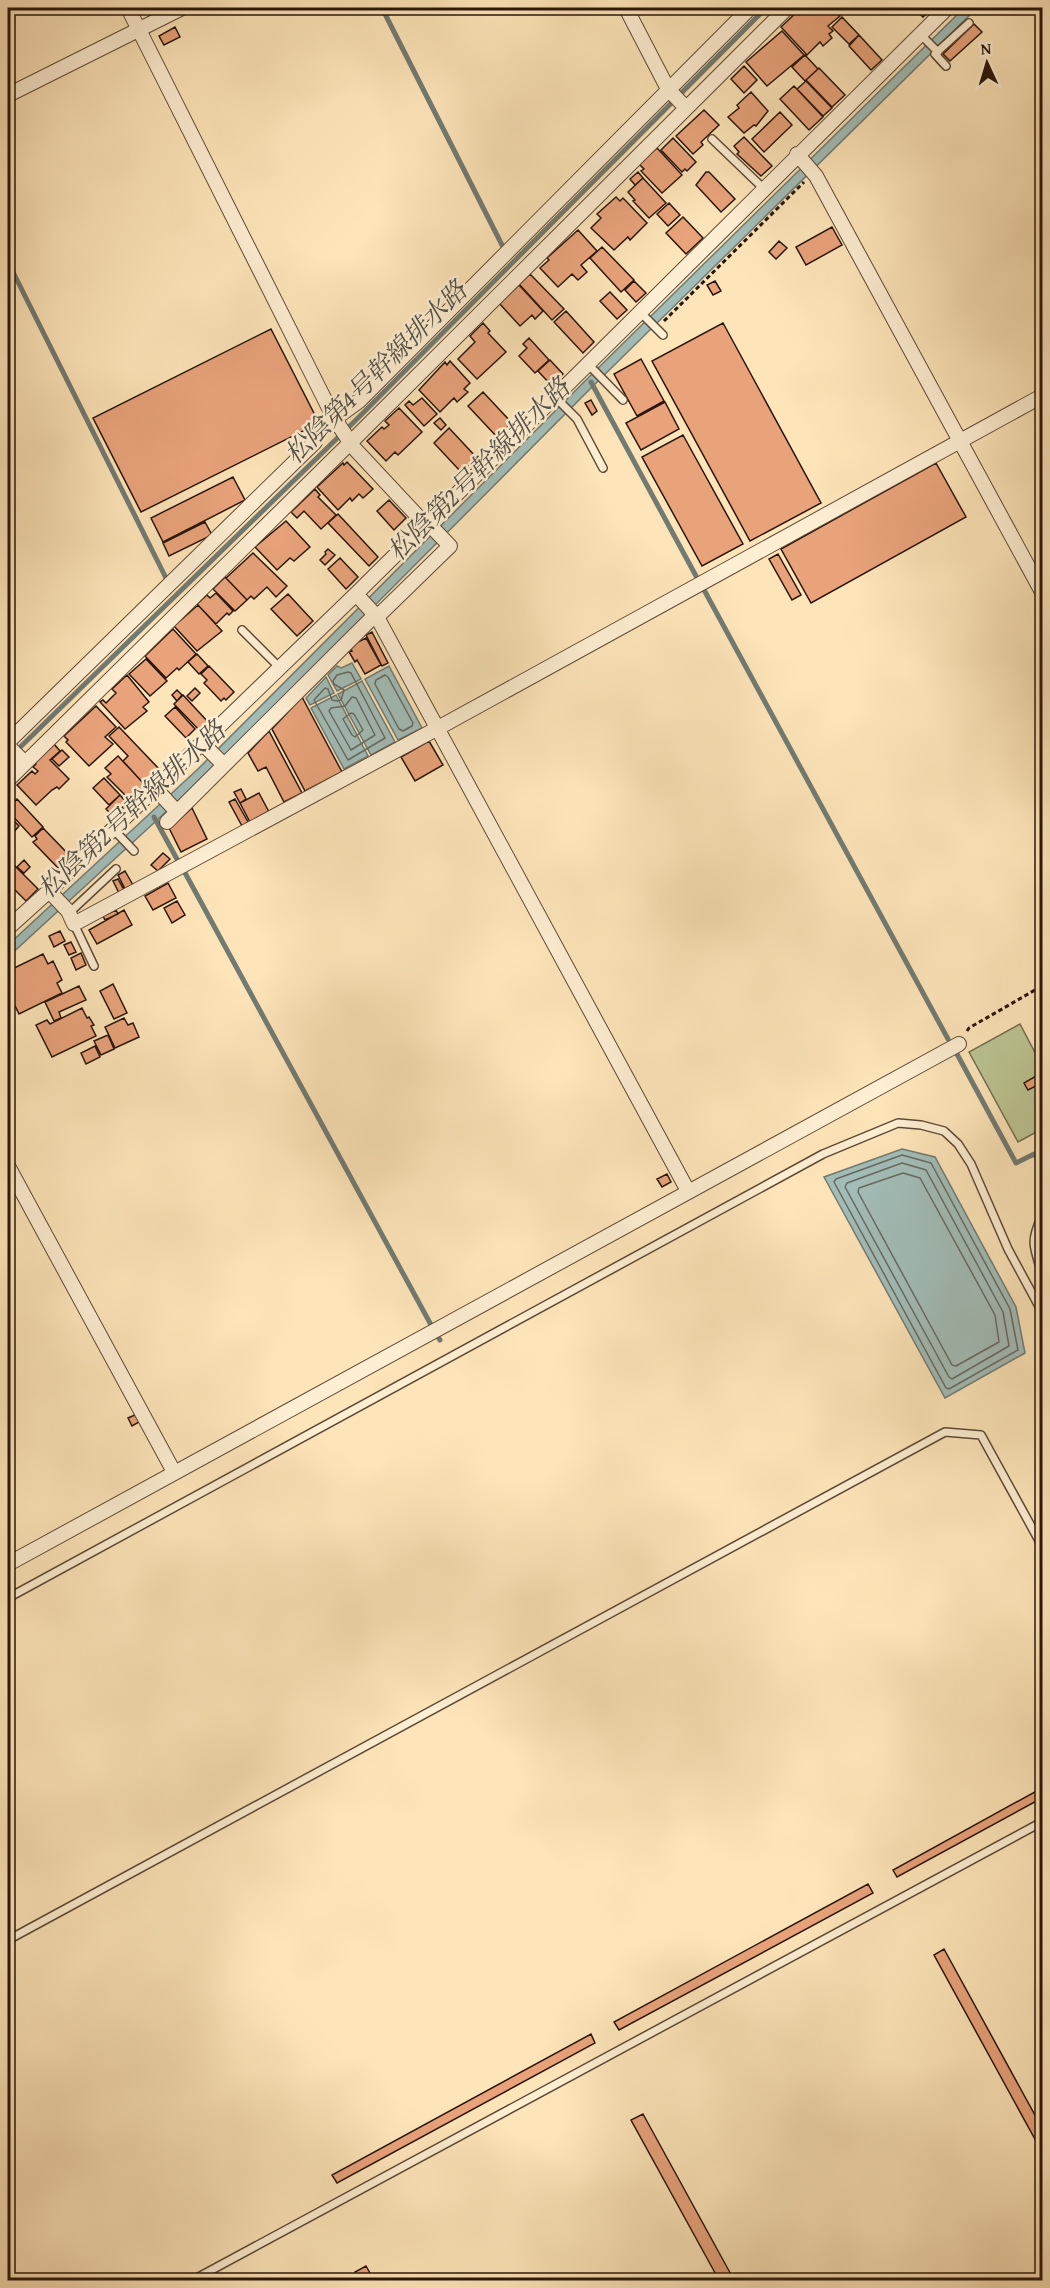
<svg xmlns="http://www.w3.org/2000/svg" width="1050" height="2288" viewBox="0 0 1050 2288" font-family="'Gentium Book Plus','Noto Serif JP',serif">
<rect width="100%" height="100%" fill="#fde5b9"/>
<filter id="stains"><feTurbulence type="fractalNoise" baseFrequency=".00333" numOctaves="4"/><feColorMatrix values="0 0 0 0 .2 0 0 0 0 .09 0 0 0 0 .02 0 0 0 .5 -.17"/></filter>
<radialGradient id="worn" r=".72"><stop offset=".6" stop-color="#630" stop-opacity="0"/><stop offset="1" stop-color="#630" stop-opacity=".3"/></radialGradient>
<path fill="#bcc592" stroke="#726d4e" stroke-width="1.5" d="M1020,1024L1042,1066V1129L1018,1142L969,1052Z"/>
<path fill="#a2bdb8" stroke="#727a72" stroke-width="1.5" d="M964,8H977L590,389L205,776L8,957V945L199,768L591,375Z
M352,663L361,679L337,691L328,675L337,666L341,668Z
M389,666L422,728L398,740L365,679Z
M326,677L334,693L310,705L306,698Z
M362,681L395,742L371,755L338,694Z
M336,695L368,756L344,769L311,708Z
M902,1149L935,1157L1016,1307L1025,1353L945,1398L824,1177Z"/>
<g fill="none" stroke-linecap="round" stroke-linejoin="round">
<path stroke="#666961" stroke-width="1.5" d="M348,672L351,673L385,738L348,760L314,700L325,688L328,689L332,700L337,701L341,700L344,690L334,684L333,681L337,675Z
M385,675L388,677L413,723L412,726L403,731L399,729L375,684L376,680Z
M352,697L356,698L375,735L351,750L329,711L331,708L345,706Z
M351,713L354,714L363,730L355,737L352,735L343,719Z
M902,1155L931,1163L1010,1309L1018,1350L949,1389L946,1388L834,1182L836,1179Z
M902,1163L926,1170L1003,1312L1009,1346L952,1379L949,1377L845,1187L847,1183Z
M903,1173L920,1178L995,1315L999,1342L956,1366L952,1365L858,1192L859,1188Z"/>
<path stroke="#727a72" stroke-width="5" d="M382,8L503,247
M8,262L167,580
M591,382L696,576
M703,588L948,1039
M8,759L359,417L766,8
M154,817L178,861
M184,871L430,1323
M957,1054L1016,1163L1034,1154L1035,1156
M438,1337L440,1340"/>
</g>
<path fill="#e9a37b" stroke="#29150a" stroke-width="1.5" d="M796,8H832L840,16L828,26L833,31L829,34L832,38L823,46L820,42L807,55L781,27L798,11Z
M913,8H933L923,17Z
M842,17L859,35L849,44L832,27Z
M974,24L982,32L950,61L943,54Z
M175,27L180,37L164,45L159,36Z
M782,31L804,55L767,86L746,62Z
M859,35L882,60L871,70L849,46Z
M805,55L818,69L805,81L792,67Z
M744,66L757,80L744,93L731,79Z
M819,68L845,95L832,107L806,80Z
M806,81L832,108L823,116L797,89Z
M794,86L823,117L809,130L780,99Z
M751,92L768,111L756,126L754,125L744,133L728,117L739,108L737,105Z
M704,110L719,125L701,142L703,145L693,154L676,136Z
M780,112L792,125L764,152L752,139Z
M744,137L772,166L761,176L737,154L739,152L734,146Z
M673,138L696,162L687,171L685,169L682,172L661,150Z
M657,148L682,175L662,193L641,171L644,169L639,164Z
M638,172L643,178L635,185L630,179Z
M706,172H709L735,199L721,212L696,185Z
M643,178L666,203L649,218L633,201L635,200L628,192Z
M616,197L620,201L623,198L647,223L630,240L628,237L614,250L591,228L601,218L597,214Z
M669,203L680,215L668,226L657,214Z
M683,217L703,238L686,254L666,233Z
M832,227L842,245L806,265L796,247Z
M578,230L597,251L581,265L587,272L578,280L572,274L558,287L540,268L549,260L547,258Z
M779,241L787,248L776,259L769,252Z
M602,247L634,280L621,292L590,258Z
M530,274L564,309L552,320L519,284Z
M634,281L646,293L636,302L625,290Z
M715,281L721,291L713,295L707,285Z
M519,285L543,311L535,319L532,315L520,326L499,303Z
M610,292L627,310L617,319L600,301Z
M566,311L594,342L583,353L554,322Z
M483,323L490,331L488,333L506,352L477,379L458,359L475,342L470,336Z
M723,323L821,503L750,541L652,361Z
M271,329L319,423L141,512L93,418Z
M529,338L549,360L535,373L519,356L527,348L523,344Z
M641,359L664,401L637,416L614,374Z
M550,360L563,374L551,385L538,371Z
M450,361L470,383L464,389L468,392L457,402L454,398L440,412L419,390L445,362L447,365Z
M483,392L512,423L497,437L468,406Z
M422,398L437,414L424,426L405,405L409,401L413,405Z
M591,400L597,411L592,415L585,403Z
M665,402L679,429L641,450L626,423Z
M399,408L422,432L398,455L395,452L386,461L367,441L382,427L384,429L389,425L385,421Z
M440,418L446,425L441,430L434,423Z
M449,428L477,458L461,472L434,443Z
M683,435L743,544L702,566L642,457Z
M347,462L373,489L363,498L359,494L352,501L350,498L338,510L317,487L343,463L344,465Z
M936,463L966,517L811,603L781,549Z
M233,477L245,500L163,542L151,518Z
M315,489L320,495L318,497L336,515L321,529L304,511L297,518L291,512Z
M389,500L406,518L394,530L377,511Z
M338,514L378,557L369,566L328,523Z
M286,521L310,547L294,561L290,558L277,570L255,547Z
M205,522L212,535L169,556L163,543Z
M328,549L335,555L325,565L320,560L326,554L325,552Z
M253,553L287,586L276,597L267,587L254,599L251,596L247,600L226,578Z
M778,554L801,595L792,600L769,559Z
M340,558L358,577L346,589L328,569Z
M225,577L247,600L235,611L213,589Z
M216,593L233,611L229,615L227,613L216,624L197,604L207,595L210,598Z
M288,594L313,621L297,636L271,609Z
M198,605L222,631L197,651L174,626Z
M173,629L196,654L179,670L177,668L166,678L145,656Z
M372,632L388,663L382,666L366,635Z
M366,638L381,665L365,674L357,660L355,662L349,652L352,651L350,646Z
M197,654L208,666L199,674L188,662Z
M146,659L167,681L150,696L129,674Z
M209,666L234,692L226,700L224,698L221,701L204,683L207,680L201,674Z
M127,675L149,702L143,707L147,711L125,729L100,702L103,700L106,703L116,693L112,689Z
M195,688L200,693L192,701L187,696Z
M177,690L182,695L177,701L172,695Z
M183,695L209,723L200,731L174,704Z
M302,697L342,772L305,791L272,729Z
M96,706L116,727L105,737L113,744L89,766L66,742L68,740L64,736Z
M175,707L195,729L186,738L165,716Z
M119,727L161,771L151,781L149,778L143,783L123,761L128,756L109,736Z
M269,731L302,793L284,802L266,767L258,771L248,753Z
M429,741L443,765L415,781L401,757Z
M54,744L60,751L50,760L69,779L59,789L57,787L52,790L36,805L17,785L32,771L35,774L38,771L33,767L36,764L34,762Z
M62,750L69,757L59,766L52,759Z
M118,756L145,785L132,797L131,795L128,798L107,777L111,774L105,768Z
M104,778L120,795L109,805L93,788Z
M241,789L246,799L240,803L234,792Z
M259,793L269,812L250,822L240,803Z
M120,795L127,803L113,816L106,809Z
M17,799L43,827L32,837L8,811V808Z
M235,799L248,822L242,826L229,802Z
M192,808L207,839L181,852L169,828Z
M8,815L19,826L12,834L8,832Z
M43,828L71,857L58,868L33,842L37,839L35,836Z
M163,853L170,859L158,871L151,865Z
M8,859L38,889L26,901L8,883Z
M24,860L30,867L24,873L17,867Z
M125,871L133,885L125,889L118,875Z
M118,879L124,890L119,893L113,881Z
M168,883L176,898L153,910L145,896Z
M177,901L185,915L172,923L164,908Z
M116,910L118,914L105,920L103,916Z
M124,910L132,925L97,944L89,930Z
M60,931L65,941L54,947L49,936Z
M71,942L76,952L69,955L64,945Z
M81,953L86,965L76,970L71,958Z
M43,954L48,964L53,961L62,980L57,983L62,993L19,1014L8,991V971Z
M113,984L127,1013L114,1019L100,991Z
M79,986L86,1000L59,1012L61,1018L54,1021L45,1002Z
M82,1008L87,1018L89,1017L94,1025L91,1026L96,1036L52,1057L36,1025L47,1020L50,1024Z
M124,1018L128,1025L133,1023L139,1037L115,1048L105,1027Z
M108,1035L114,1049L101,1055L94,1041Z
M95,1046L100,1057L86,1064L81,1053Z
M1036,1076L1040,1084L1028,1090L1024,1083Z
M667,1174L671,1182L662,1187L657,1179Z
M135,1415L139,1422L132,1426L128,1418Z
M1042,1788V1798L897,1877L893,1870Z
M868,1884L873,1893L619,2030L614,2022Z
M944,1949L1042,2128V2152L934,1955Z
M591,2034L595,2043L337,2183L332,2175Z
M643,2114L734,2280H719L631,2120Z
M366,2266L374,2280H360L355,2272Z"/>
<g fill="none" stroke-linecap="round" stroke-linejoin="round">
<defs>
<path id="service" d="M920,34L938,52
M946,66L935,54L969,23
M712,139L763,188
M639,311L663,335
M587,363L623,400
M554,396L577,419L603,468
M242,630L280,668
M113,829L134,851
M69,913L116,869
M74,924L94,966
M1042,1216C1030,1241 1033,1246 1042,1273
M8,1598L823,1154L898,1123L921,1125L944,1131L958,1144L971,1164L1008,1249L1041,1310L1042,1318
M8,1940L945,1432L981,1435L1042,1546
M193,2280L1042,1822"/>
<path id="minor" d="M128,8L334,418L354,448L425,524
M626,8L668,89L686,108
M8,95L182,8
M797,154L816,176L1042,592
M356,594L377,617L688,1191
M377,617L450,546L427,522
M8,742L315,442V433L359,401L750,8
M202,743L224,765
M8,746L25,763
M8,780L351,442L787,8
M155,788L177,812
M167,822L375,615
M49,891L68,911L74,924L438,728L1042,396
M8,928L49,891L356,594L947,8
M8,1166L174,1472
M8,1564L959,1044"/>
</defs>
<use href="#service" stroke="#5e4936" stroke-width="10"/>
<use href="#minor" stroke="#5e4936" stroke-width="16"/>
<path stroke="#29150a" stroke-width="3" stroke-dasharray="4.5 3" stroke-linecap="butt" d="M664,321L804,182
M967,1031L969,1028L1042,986"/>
<use href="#service" stroke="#feeed2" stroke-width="7"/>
<use href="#minor" stroke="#feeed2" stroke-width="14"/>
</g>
<g text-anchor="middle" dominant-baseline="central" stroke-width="5" stroke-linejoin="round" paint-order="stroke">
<g font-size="26" font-style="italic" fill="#535047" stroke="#feeed2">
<text transform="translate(375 372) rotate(-45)">松陰第4号幹線排水路</text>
<text transform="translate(478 469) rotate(-45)">松陰第2号幹線排水路</text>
<text transform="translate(131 809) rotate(-43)">松陰第2号幹線排水路</text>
</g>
</g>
<rect width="1050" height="2288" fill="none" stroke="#fde5b9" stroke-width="30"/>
<rect x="9" y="9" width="1032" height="2270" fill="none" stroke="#29150a" stroke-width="3"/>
<rect x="15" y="15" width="1020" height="2258" fill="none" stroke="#29150a" stroke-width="1.5"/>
<g transform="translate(987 63) rotate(356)" stroke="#feeed2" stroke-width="4.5" paint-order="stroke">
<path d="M0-4.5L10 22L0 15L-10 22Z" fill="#29150a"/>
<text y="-9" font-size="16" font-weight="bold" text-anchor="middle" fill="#29150a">N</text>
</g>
<rect width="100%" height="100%" filter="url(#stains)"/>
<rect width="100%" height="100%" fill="url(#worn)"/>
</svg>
